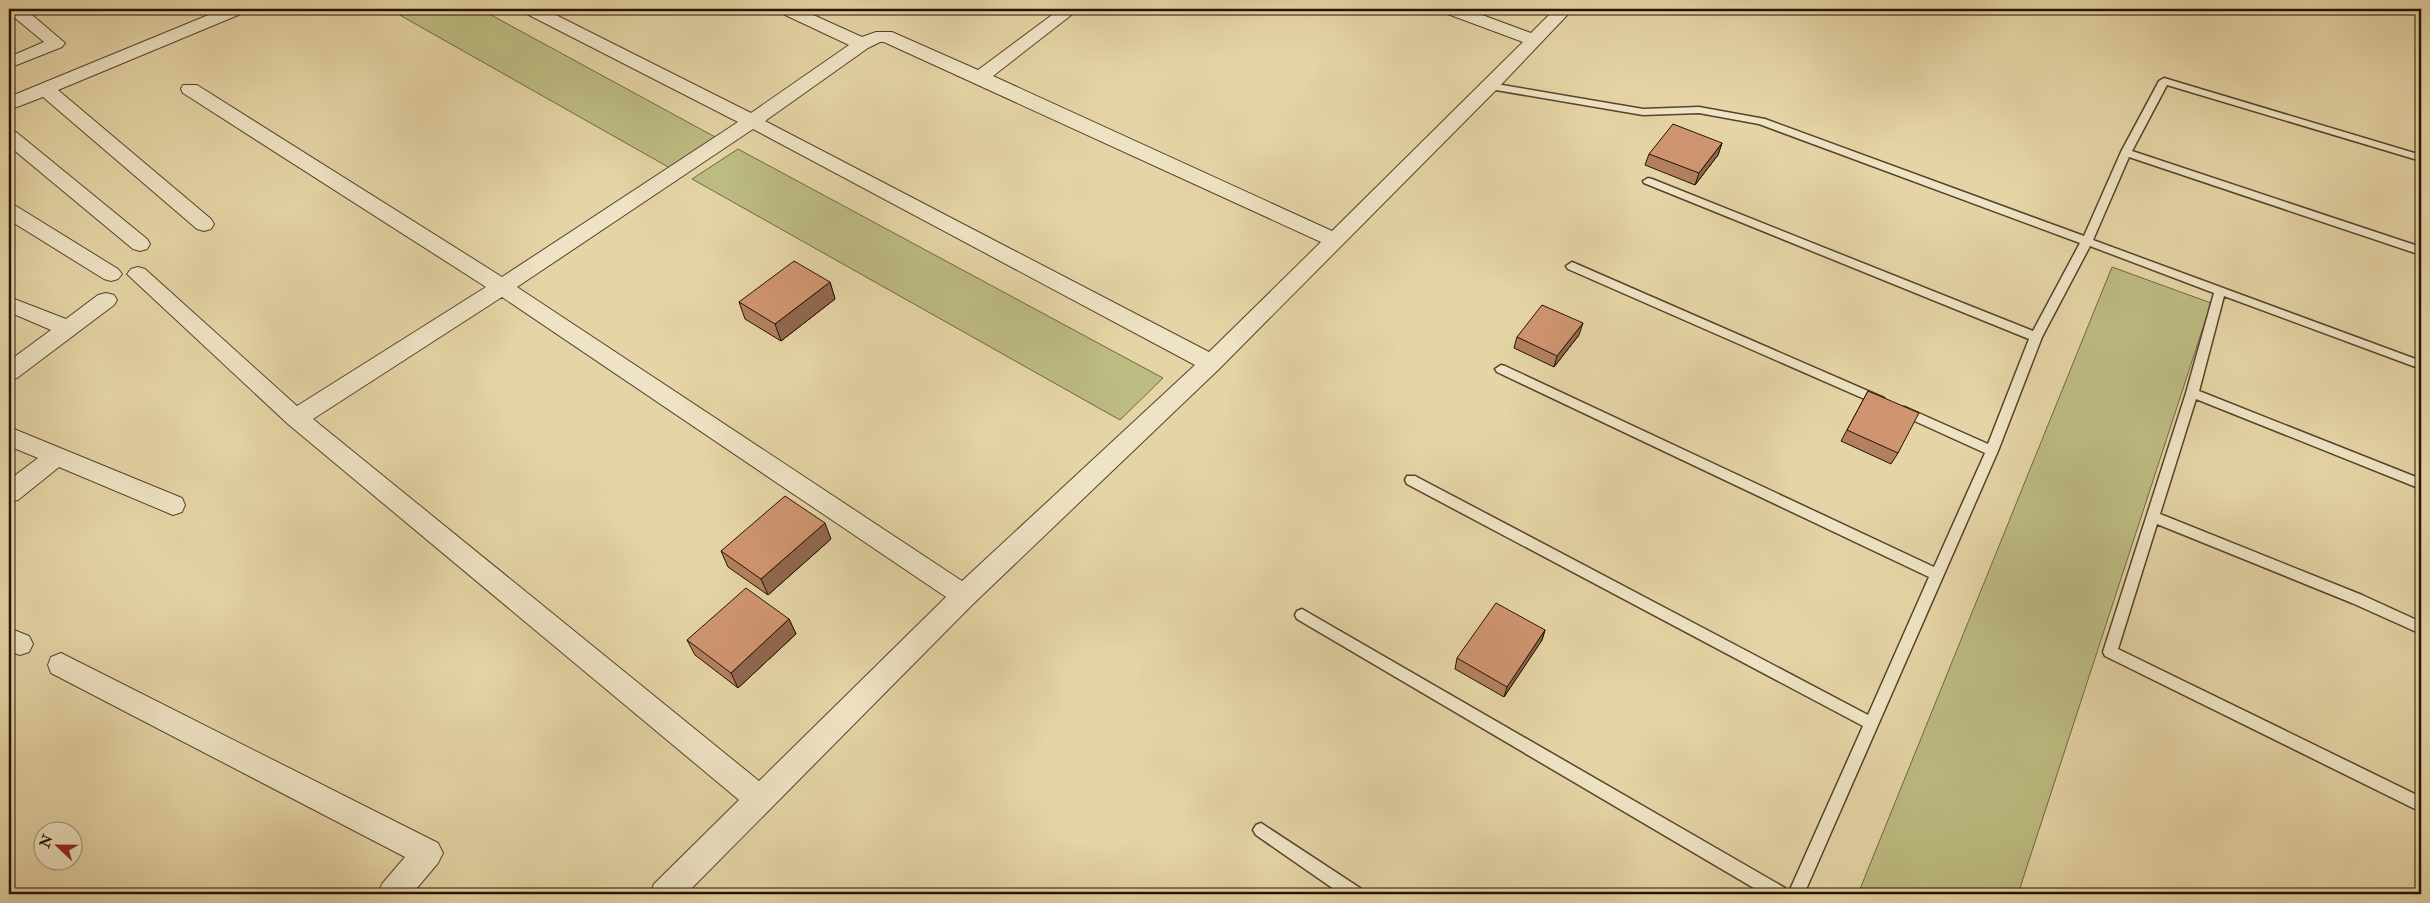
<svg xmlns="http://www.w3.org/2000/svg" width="2430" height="903" viewBox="0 0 2430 903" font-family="'IM FELL Double Pica',serif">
<rect width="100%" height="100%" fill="#e5d4a5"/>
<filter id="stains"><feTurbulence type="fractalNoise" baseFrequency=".004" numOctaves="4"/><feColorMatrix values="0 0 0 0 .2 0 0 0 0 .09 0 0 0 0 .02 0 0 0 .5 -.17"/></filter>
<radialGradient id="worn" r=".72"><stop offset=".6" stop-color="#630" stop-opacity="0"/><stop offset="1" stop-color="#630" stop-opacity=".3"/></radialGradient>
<path fill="#bcbb81" stroke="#706741" d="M389,9H480L717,138L670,168Z
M738,149L1163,378L1120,420L692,179Z
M2112,267L2211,303L2018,894H1858Z"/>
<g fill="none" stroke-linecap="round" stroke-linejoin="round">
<defs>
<path id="lane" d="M2164,78L2421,155V161L2167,85L2132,151L2421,247V255L2129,157L2093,240L2421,361V369L2224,296L2199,391L2421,479V489L2196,399L2160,514L2362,595L2421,622V634L2352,603L2157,524L2118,649L2421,797V812L2105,656L2103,652L2186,393L2214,293L2090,246L2042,337L1998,451L1804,894H1788L1863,726L1407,484L1405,480L1407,476H1415L1868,715L1929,577L1497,372L1495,369L1501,365L1505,366L1934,567L1985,453L1897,413L1895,410L1897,407H1905L1988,444L2029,339L1644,183L1643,181L1648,178L1652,179L2033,331L2080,243L1759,124L1699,113L1643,115L1490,89L1485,86L1490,83L1643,109L1699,107L1765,119L2084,236L2121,152L2159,81Z
M1572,262L1884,398L1886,401L1884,404H1876L1568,269L1566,266Z
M1302,609L1785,888L1787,894H1764L1297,619L1295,615L1297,611Z
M1261,823L1360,888L1362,894H1341L1256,835L1253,830L1256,825Z"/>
<path id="street" d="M9,9H25L65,43L62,47L9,68V57L44,42L9,13Z
M223,9H246L243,13L58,90L211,219L214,224L211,229L204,231L197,229L43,97L9,110V97Z
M523,9H544L751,113L849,45L781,13L779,9H800L862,37L876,32H892L978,70L1060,9H1079L993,76L1332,231L1523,42L1445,13L1443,9H1466L1531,33L1555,9H1573L1496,90L1219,369L973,604L686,894H650L654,884L739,800L288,424L127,274L131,269L138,267L145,269L297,406L486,287L183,93L181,89L183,85H197L502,277L738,122L525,13ZM880,42H884L1321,242L1209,352L765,121L868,48ZM753,129L1195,365L962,581L517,287ZM502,297L946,597L759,781L313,419Z
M9,130L16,132L147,239L150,244L147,249L140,251L133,249L9,146Z
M9,204L16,206L118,269L122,274L118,279L111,281L104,279L9,220Z
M106,293L114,295L117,300L114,305L17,378L9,380V361L51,330L9,312V297L66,319L98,295Z
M9,427L182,498L185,505L182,512L173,515L59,467L18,500L9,502V480L38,458L9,446Z
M9,628L29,636L33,644L29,652L20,655L9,651Z
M61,653L438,843L443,853L438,863L412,894H378L382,884L405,857L51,673L48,665L51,657Z"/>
</defs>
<use href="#lane" stroke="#55432a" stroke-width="3"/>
<use href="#street" stroke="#55432a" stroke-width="2"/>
<use href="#lane" fill="#eee3c4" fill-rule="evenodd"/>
<use href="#street" fill="#eee3c4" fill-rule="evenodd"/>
</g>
<path fill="#b28060" stroke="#251301" d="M1722,143L1718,155L1695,185L1645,165L1649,154Z
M830,282L835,299L781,341L745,319L739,302Z
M1579,335L1554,367L1514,348L1517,337Z
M1868,391L1898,453L1891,464L1841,441Z
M831,539L768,595L728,567L721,551Z
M789,619L796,634L738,688L695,655L687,640Z
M1545,630L1542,640L1504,697L1455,669L1457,658Z"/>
<path fill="#91684e" stroke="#251301" d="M1722,143L1718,155L1695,185L1699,173Z
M830,282L835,299L781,341L775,324Z
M1583,323L1579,335L1554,367L1557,356Z
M825,523L831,539L768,595L761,579Z
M789,619L796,634L738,688L731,673Z
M1545,630L1542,640L1504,697L1507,687Z"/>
<path fill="#cf9570" stroke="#251301" d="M1673,124L1722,143L1699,173L1649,154Z
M794,261L830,282L775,324L739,302Z
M1542,305L1583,323L1557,356L1517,337Z
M1868,391L1919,413L1898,453L1847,430Z
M785,496L825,523L761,579L721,551Z
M746,588L789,619L731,673L687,640Z
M1496,603L1545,630L1507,687L1457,658Z"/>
<rect width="2430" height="903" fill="none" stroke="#e5d4a5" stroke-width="30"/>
<rect x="10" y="10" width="2410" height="883" fill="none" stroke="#251301" stroke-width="2.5"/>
<rect x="15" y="15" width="2400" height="873" fill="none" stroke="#251301"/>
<g transform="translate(58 846) rotate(292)"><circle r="24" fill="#eee3c4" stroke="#9e9076"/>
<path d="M0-4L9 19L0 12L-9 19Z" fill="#8f2418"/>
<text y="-8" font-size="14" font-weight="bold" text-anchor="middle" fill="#251301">N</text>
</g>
<rect width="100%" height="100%" filter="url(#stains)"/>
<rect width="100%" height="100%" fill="url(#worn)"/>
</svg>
